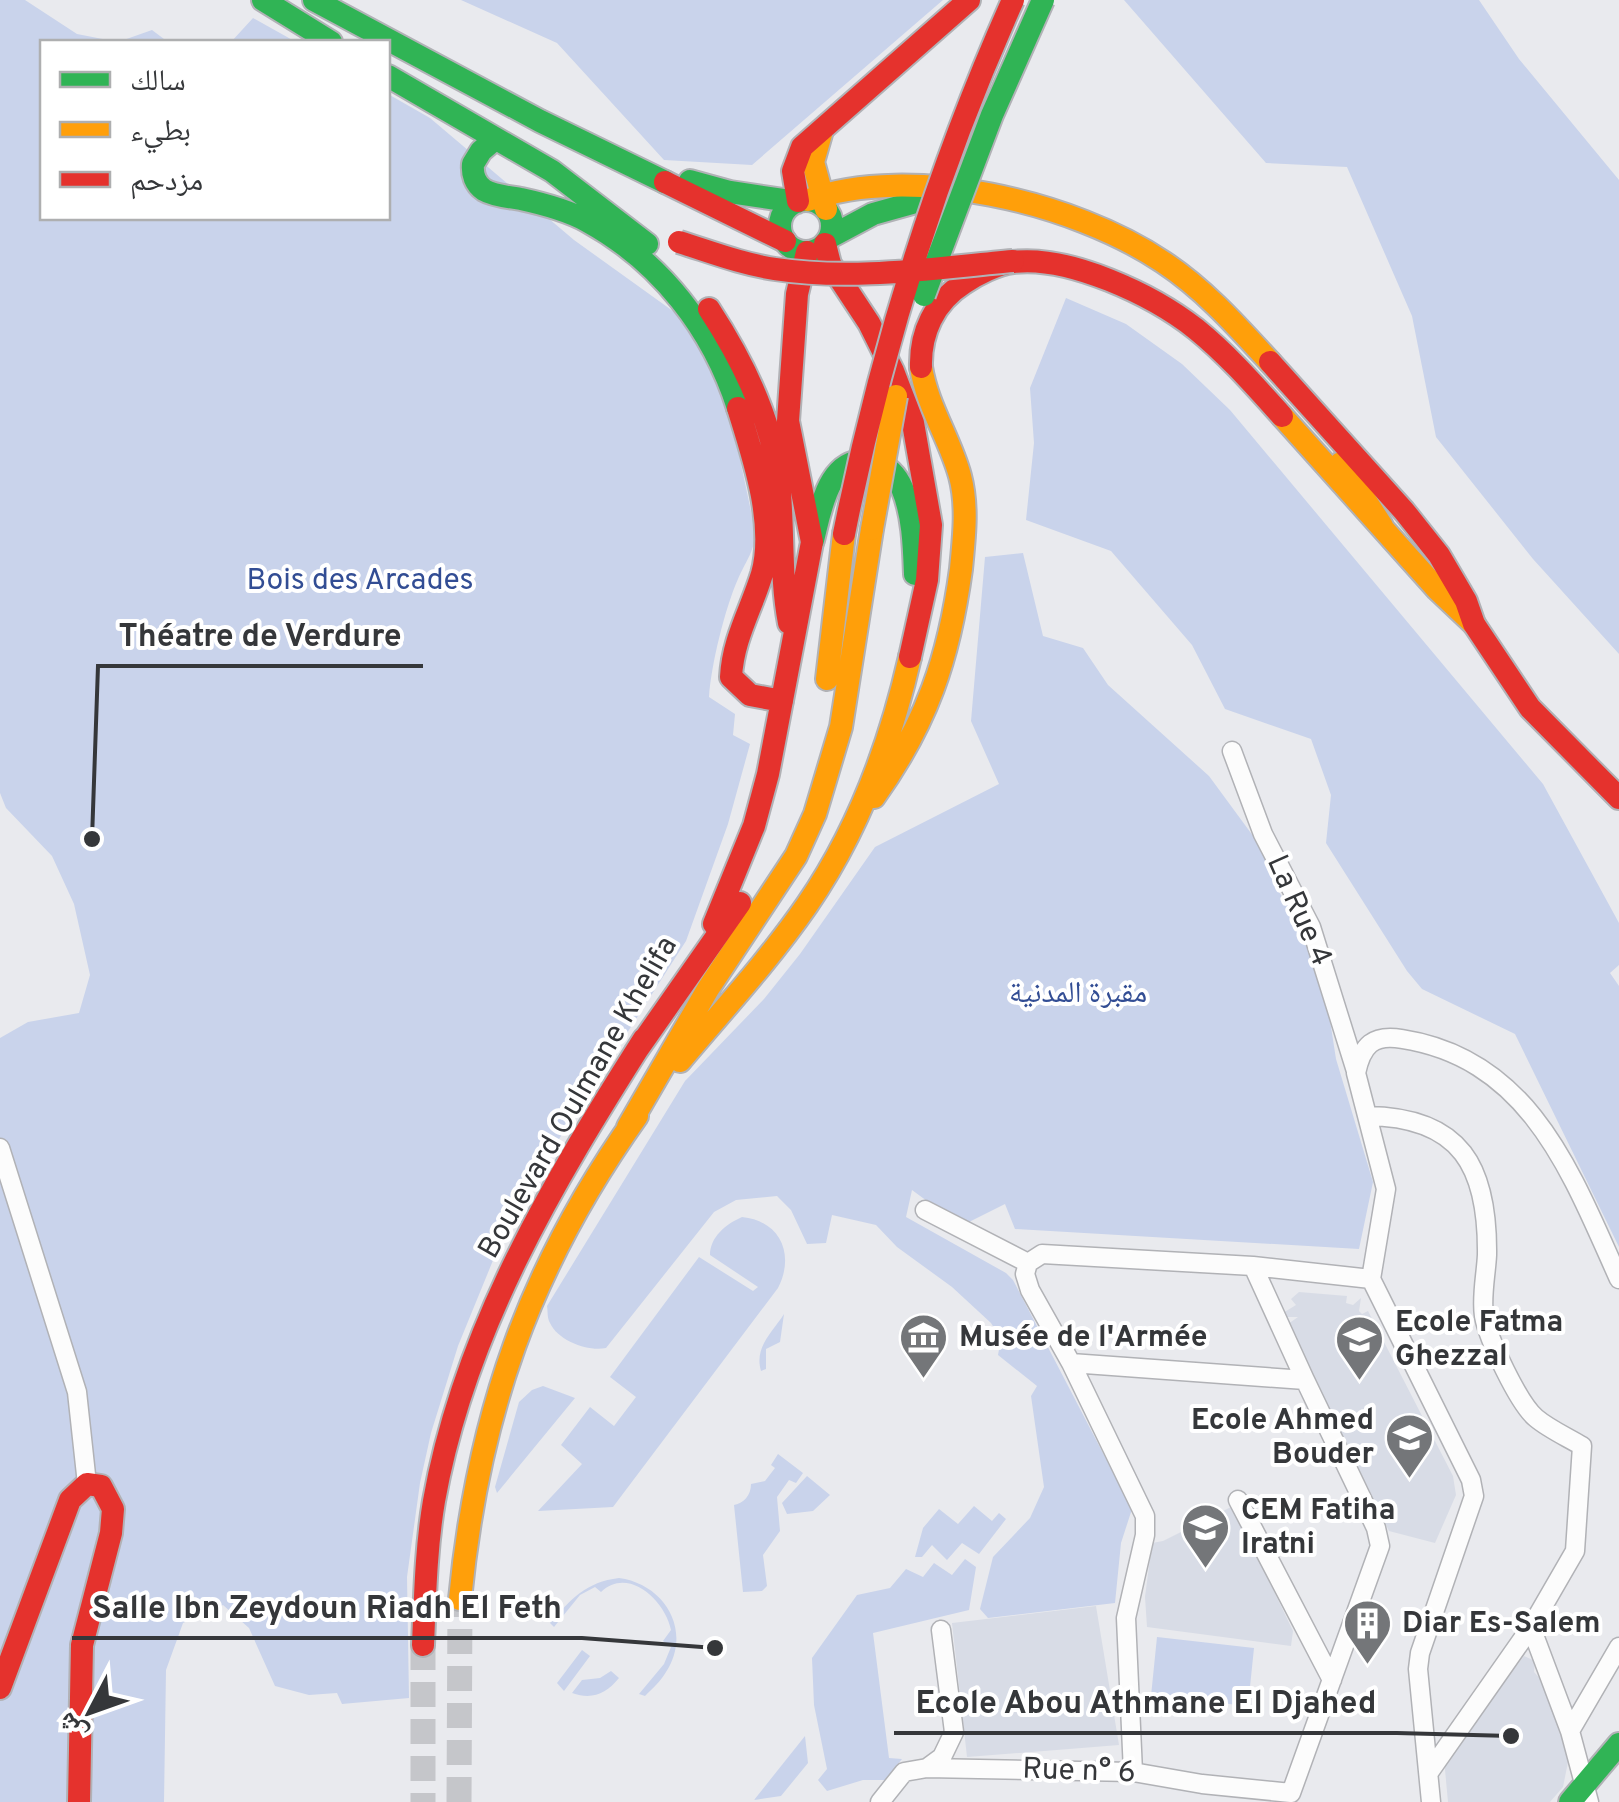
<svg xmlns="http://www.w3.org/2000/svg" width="1619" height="1802" viewBox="0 0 1619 1802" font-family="Overpass,'Noto Naskh Arabic',sans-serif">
<rect width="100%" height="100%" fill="#e9eaee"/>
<path fill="#d8dce6" d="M1299,1292L1347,1296L1346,1303L1353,1305L1361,1298L1359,1311L1362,1314L1368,1311L1453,1476L1456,1495L1435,1543L1389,1531L1288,1324L1298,1317H1286L1283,1313L1296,1305L1291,1299Z
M1233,1506L1293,1631L1291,1646L1147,1627L1145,1597L1152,1543L1163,1541Z
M1096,1606L1119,1745L967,1757L952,1623Z
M1524,1656L1535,1661L1534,1672L1544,1683L1569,1757L1563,1787L1550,1802H1448L1444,1759Z"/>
<path fill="#c9d3eb" d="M0,0H25L77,34L118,42L152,30L168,42H42V218H388V94L430,118L574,240L684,319L727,397L756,535C752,555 746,561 738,579C725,608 711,665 709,697L735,714L733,735L750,744L728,824L686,941L543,1164L505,1231L458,1346L431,1433L420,1483L407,1577L409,1698L342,1704L337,1693L309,1695L275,1686L249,1628L223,1605L183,1623L166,1670L164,1802H0V1038L28,1022L79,1013L90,975L74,904L52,856L6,808L0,793Z
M461,0H943L752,165L664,160L557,43Z
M1124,0H1479L1519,59L1619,180V654L1533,559L1436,437L1412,316L1347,167L1266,163Z
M253,18L296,42H231Z
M1066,298L1126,324L1182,364L1230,410L1543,784L1619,923V965L1610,973L1619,986V1247L1515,1034L1422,989L1407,971L1326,843L1331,795L1311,739L1225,709L1192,645L1111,551L1026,520L1034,443L1030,388Z
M1023,553L1043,636L1083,648L1108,685L1209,776L1278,870L1279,892L1309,937L1329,1014L1336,1059L1373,1182L1359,1249L1015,1229L1005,1204L961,1226L912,1190L906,1217L1006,1273L1013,1280L1132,1509L1121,1543L1115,1603L988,1618L980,1609L993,1557L1030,1518L1044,1487L1031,1396L1037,1386L998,1355L1001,1339L991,1323L952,1287L897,1247L876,1225L832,1215L826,1243L807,1244L791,1210L777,1196L736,1200L714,1212L606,1348C589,1352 558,1341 550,1323C547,1318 548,1312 547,1306L685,1081L764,999L800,954L875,847L999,784L971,721L985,557Z
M742,1217C781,1221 795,1255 778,1288L613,1507L538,1511L582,1464L561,1445L590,1407L614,1426L636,1397L610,1377L699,1257L753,1291L758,1287L710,1255C710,1237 726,1224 742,1217Z
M784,1314L780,1342L766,1349V1369L761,1371C754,1347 772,1333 784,1314Z
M543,1386L575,1398L497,1493L495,1487L519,1402L532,1390Z
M778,1454L803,1473L796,1483L789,1480L777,1497L780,1531L763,1555L767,1586L762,1591L743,1592L734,1505C744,1503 751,1495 751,1484L765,1481L775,1468L771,1465Z
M807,1476L830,1495L813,1511L787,1514L782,1503Z
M974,1506L992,1521L999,1513L1006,1519L979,1554L962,1543L947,1560L932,1545L922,1557H915L923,1528L939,1509L958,1524Z
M965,1559L976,1567L969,1610L873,1633L889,1758L902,1759L885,1780H863L827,1791L818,1780L827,1769L814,1705L812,1658L857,1595L890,1588L906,1569L923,1577L934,1563L952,1575Z
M619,1578C664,1584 693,1630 666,1672C661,1681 652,1689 645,1696L639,1694L664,1664L671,1647L663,1641L671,1630C665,1600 628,1566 601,1592L595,1587L580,1595L554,1627L550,1623C571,1599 586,1582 619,1578Z
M1157,1637L1254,1648L1248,1706L1151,1696Z
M582,1650L590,1656L564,1691L557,1683Z
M611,1671L619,1678C606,1694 592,1700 572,1693L582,1680L600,1678Z
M805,1736L808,1763L781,1796L754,1800Z"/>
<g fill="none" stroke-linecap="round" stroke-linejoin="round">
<path stroke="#c5c6ca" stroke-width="25" stroke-dasharray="25 12" stroke-linecap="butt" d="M423,1645V1802
M459,1802L460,1599"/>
<defs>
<path id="street" d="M1232,751L1263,834L1311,927L1356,1071
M1367,1116C1462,1117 1488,1168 1487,1255C1486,1275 1481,1297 1484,1316C1488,1339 1519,1404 1536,1418C1549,1429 1567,1437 1582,1446L1575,1551L1531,1627L1430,1771
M0,1148L77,1392L87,1484
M925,1210L1028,1263
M1253,1266L1305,1380
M1071,1363L1305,1380L1376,1528L1380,1546L1291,1793
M1238,1500L1332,1680
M1531,1627L1570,1731L1589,1802
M1570,1731L1619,1647
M927,1768L942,1757L954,1732L941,1630
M1133,1772L1126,1618L1145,1535V1516L1071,1363L1030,1290L1025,1274L1028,1263L1042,1254L1253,1266L1371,1279
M880,1802L904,1772L927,1768L1133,1772L1202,1784L1291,1793
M1431,1802L1418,1669L1420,1653L1474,1496L1471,1480L1371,1279L1386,1189L1356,1073C1362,1045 1373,1034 1402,1039C1531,1059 1572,1175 1619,1279"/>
<path id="fast" d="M263,0L331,42
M314,0L540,121L665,182
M388,76L552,171L647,244
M495,139L481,151L473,164C472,174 475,184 484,190C494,196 510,197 521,199C544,204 567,210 587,221C660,261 713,329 738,408
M690,181L730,192L797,202
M780 226a26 26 0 1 1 52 0a26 26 0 1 1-52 0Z
M830,237L873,214L941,195
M813,540C821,509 828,453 874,462C887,465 897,476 902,488C913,514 914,546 915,574
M1570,1802L1619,1744"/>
<path id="slow" d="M821,134L813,162L826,209
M808,200C911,163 1074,202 1163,262C1204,289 1237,326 1270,362
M1282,416L1437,589L1474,624
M1341,463L1382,526
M827,679L844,534
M874,797C927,723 949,658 961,569C964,538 968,506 960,476C950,439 927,406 921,367
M680,1061C723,1010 769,960 807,905C858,831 890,745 910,657
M628,1127L708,989L796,856L815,814L841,727L872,529
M460,1599C478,1414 529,1268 637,1116"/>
<path id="jam" d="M665,182L785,241
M798,201L793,171L802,147L969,0
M825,244L830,264L869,323L893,371L913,423L931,525L927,580L910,657
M709,309C743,361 772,419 779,482C784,529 780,576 789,623
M1270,362L1404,511L1439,555L1466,601L1474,624L1530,708L1619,798
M921,367C920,333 934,302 964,283C977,274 997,264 1013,262C1069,255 1153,295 1196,329C1228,355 1255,386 1282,416
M738,408C753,456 776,524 762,574C751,610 733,639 731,677L750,695L782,701
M714,924L754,826L768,774L812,542L788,421L797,294L807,252
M635,1053L740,903
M423,1645C425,1597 426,1548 434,1501C464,1331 553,1182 644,1039
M0,1688L70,1500L87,1484L101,1486L113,1509L111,1533L82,1645L79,1802"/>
</defs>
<use href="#street" stroke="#b1b2b6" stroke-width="21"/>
<use href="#fast" stroke="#b1b2b6" stroke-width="26"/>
<use href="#slow" stroke="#b1b2b6" stroke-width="26"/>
<use href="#jam" stroke="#b1b2b6" stroke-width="26"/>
<use href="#street" stroke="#fcfcfc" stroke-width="18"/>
<use href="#fast" stroke="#30b455" stroke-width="22"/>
<use href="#slow" stroke="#ff9f0a" stroke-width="22"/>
<use href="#jam" stroke="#e5322d" stroke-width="22"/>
<defs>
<path id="fast-bridge" d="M924,295L992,115L1043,0"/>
<path id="slow-bridge" d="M872,529L896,396"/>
<path id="jam-bridge" d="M679,242C711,252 742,264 775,269C854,281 934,268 1013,261
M844,534C881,349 936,172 1013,0"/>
</defs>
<use href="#fast-bridge" stroke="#b1b2b6" stroke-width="26" stroke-linecap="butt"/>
<use href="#slow-bridge" stroke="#b1b2b6" stroke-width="26" stroke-linecap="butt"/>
<use href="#jam-bridge" stroke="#b1b2b6" stroke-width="26" stroke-linecap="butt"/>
<use href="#fast-bridge" stroke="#30b455" stroke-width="22"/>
<use href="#slow-bridge" stroke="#ff9f0a" stroke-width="22"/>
<use href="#jam-bridge" stroke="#e5322d" stroke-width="22"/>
</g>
<defs>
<symbol id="museum-pin" viewBox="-11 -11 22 30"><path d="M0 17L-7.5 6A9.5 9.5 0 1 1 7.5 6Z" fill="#747679" stroke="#fff"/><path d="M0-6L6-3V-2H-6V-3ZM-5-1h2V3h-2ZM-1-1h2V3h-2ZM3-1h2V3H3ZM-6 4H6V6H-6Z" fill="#fff"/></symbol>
<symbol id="school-pin" viewBox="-11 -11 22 30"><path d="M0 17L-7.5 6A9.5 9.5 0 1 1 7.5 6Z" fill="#747679" stroke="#fff"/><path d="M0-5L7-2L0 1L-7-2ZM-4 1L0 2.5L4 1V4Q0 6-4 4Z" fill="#fff"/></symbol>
<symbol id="building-pin" viewBox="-11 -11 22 30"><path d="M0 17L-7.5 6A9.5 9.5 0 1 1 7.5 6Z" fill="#747679" stroke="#fff"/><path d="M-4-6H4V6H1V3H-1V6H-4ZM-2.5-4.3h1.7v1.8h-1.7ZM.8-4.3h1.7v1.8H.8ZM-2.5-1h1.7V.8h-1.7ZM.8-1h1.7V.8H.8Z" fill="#fff"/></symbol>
</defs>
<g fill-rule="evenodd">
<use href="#museum-pin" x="896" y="1310" width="55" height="75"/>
<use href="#school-pin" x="1332" y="1312" width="55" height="75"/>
<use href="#school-pin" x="1382" y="1410" width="55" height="75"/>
<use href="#school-pin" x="1178" y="1500" width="55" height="75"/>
<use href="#building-pin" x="1340" y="1596" width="55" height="75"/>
</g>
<g text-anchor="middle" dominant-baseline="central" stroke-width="8" stroke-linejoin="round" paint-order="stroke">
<g font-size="30" fill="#324d94" stroke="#fff">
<text x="360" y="581">Bois des Arcades</text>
<text x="1078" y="994">مقبرة المدنية</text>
</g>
<g font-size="30" fill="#35373a" stroke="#fff">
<text transform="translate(1298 911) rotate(66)">La Rue 4</text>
<text transform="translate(579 1098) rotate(-60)">Boulevard Oulmane Khelifa</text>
<text transform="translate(1079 1772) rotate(2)">Rue n° 6</text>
</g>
<g font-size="30" font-weight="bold" fill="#35373a" stroke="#fff" text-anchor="start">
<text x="1395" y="1323">Ecole Fatma<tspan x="1395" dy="34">Ghezzal</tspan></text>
<text x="959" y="1338">Musée de l'Armée</text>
<text x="1374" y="1421" text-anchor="end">Ecole Ahmed<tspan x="1374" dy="34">Bouder</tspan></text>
<text x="1241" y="1511">CEM Fatiha<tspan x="1241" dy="34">Iratni</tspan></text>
<text x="1402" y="1624">Diar Es-Salem</text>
</g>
</g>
<path fill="none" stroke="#35373a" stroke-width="4" d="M92 839L98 666H423M715 1648L582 1638H72M1511 1736L1397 1733H894"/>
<g fill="#35373a" stroke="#fff" stroke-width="4">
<circle cx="92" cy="839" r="10"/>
<circle cx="715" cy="1648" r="10"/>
<circle cx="1511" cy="1736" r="10"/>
</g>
<g font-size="32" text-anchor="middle" font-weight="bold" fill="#35373a" stroke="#fff" stroke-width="8" stroke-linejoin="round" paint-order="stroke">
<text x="260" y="646">Théatre de Verdure</text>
<text x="327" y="1618">Salle Ibn Zeydoun Riadh El Feth</text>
<text x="1146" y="1713">Ecole Abou Athmane El Djahed</text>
</g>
<rect x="40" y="40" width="350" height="180" fill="#ffffff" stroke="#aeafb0" stroke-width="2.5"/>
<rect x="60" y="72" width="50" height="15" fill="#30b455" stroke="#aeafb0" stroke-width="2.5"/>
<text x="130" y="90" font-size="30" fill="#35373a">سالك</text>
<rect x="60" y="122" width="50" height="15" fill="#ff9f0a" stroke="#aeafb0" stroke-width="2.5"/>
<text x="130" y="140" font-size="30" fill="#35373a">بطيء</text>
<rect x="60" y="172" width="50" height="15" fill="#e5322d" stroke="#aeafb0" stroke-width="2.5"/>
<text x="130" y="190" font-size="30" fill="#35373a">مزدحم</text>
<g transform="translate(90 1712) rotate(229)" stroke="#ffffff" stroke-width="8" paint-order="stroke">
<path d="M0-8L18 38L0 25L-18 38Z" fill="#35373a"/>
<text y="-15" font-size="28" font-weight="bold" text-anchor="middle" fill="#35373a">ش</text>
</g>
</svg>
